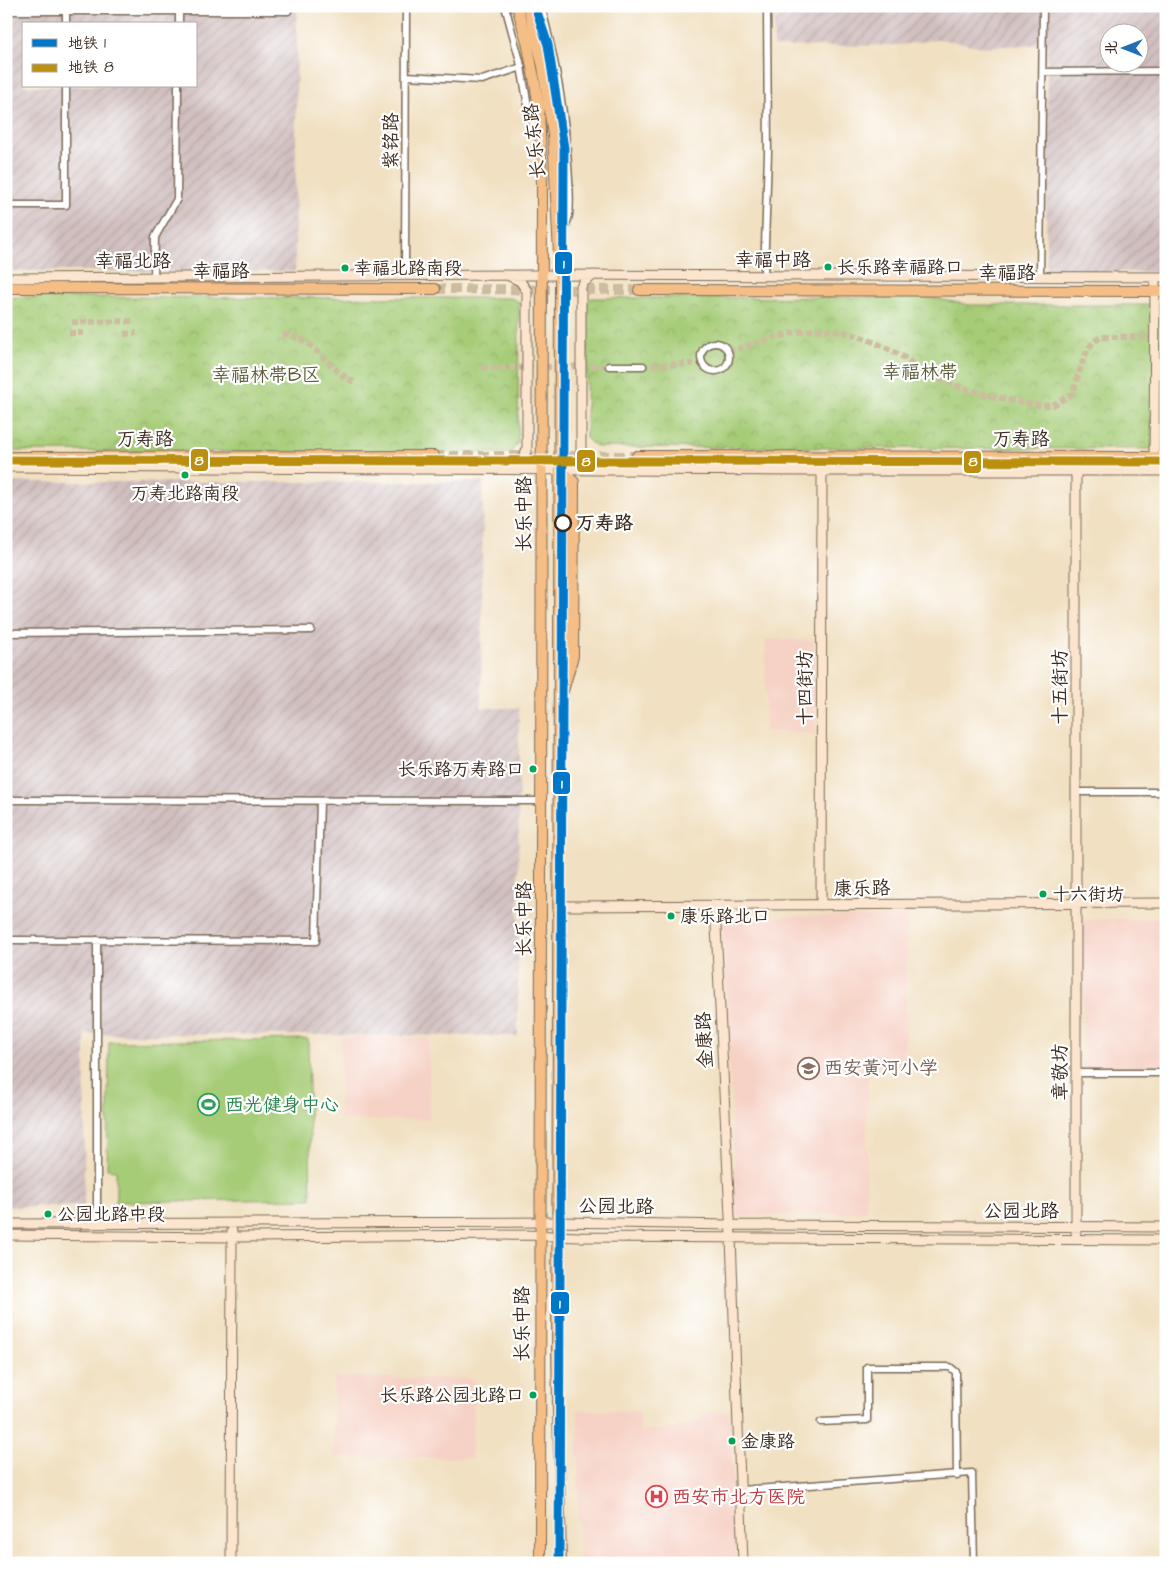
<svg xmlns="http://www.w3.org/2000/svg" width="1172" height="1569" viewBox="0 0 1172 1569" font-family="'Architects Daughter','LXGW WenKai TC',sans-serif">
<defs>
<pattern id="industrial-furrows" width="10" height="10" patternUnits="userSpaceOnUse" patternTransform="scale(1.25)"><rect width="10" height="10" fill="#d1bfbf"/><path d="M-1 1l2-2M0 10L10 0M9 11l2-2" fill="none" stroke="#b4a4a4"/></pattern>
<pattern id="park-crowns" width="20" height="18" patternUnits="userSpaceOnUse" patternTransform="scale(1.25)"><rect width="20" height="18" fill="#a6cc77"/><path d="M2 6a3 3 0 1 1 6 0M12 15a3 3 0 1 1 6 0" fill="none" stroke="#90af66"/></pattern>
</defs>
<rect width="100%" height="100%" fill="#fff"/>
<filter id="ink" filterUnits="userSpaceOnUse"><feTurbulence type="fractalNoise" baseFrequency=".02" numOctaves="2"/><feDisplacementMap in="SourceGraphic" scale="10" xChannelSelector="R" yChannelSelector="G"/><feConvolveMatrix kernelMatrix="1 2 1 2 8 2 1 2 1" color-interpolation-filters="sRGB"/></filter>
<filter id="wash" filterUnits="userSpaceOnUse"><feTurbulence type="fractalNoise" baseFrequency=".0096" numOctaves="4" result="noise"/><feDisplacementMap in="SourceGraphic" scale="20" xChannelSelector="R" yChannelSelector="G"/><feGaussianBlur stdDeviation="1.12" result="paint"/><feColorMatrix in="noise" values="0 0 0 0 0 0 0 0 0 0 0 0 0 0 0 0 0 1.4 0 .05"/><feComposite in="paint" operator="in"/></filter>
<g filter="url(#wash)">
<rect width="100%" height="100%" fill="#f1e0c1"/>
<path fill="#f6d1c5" d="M766,639L814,640L815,734L765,731Z
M907,916L905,1063L868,1073L866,1212L736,1217L723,917Z
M1082,919H1166V1069H1084Z
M341,1037L429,1038V1119L339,1120Z
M334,1377L474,1379L471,1458L334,1457Z
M578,1410L640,1411V1432L678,1427L703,1419V1412L730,1411L736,1563H579Z"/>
<path fill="url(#industrial-furrows)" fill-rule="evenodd" d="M6,6H297L295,271H6ZM24,24H196V86H24Z
M774,6H1166V272H1046L1047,44L984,47L939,39L900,45L774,47ZM1110,32H1140V62H1110Z
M6,482H483L481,708H519L518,1036L85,1034L84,1206L6,1207Z"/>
<path fill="#a6cc77" stroke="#707b4a" d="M308,1039L311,1199L116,1202V1170L107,1169L109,1042Z"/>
<path fill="url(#park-crowns)" stroke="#707b4a" d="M6,297L511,298L519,302L518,443L510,453L6,451Z
M927,297L970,305H1166V449L596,447L586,438L587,303L591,298Z"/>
</g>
<g filter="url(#ink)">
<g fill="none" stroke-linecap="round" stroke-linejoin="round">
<path stroke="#cdbca0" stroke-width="6" stroke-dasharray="6 3" stroke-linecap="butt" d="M72,322L133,321
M69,333H83
M124,334L137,333
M283,334C318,338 326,369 354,382
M729,352C761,342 798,327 832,330C856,333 880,344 900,355C909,360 916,368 925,373C962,391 1002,399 1042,406L1053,405L1072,394C1080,376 1082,346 1101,337H1166
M643,366L702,363
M482,368L609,366"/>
<path stroke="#cdbca0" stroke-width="10" stroke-dasharray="10 5" stroke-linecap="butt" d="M435,289L639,290
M434,456H637"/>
<defs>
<path id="street" d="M505,6L520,61L530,117L538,136
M541,6C555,58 565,111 568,165C569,182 571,199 569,215C567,224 563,233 561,241
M6,11H288
M66,11V24
M179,24V6
M1043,72L1166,71
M406,76L482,80L522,67
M6,205H66V86
M405,275L406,6
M764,276L768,153L767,6
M154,277L155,237L177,199L178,86
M1040,277L1043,6
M701 357a14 14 0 1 1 28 0a14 14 0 1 1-28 0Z
M609,366H643
M6,633L311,630
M1076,792H1166
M6,800L542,801
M6,940L316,941L320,801
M1076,1073H1166
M97,1224V940
M821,1422L867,1420V1367H950L956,1372L957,1476
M741,1490L972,1473L974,1563"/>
<path id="secondary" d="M594,275L584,282L581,287V450C581,460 585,466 595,469
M6,278L531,275L1166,277
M940,460L981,467
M6,467L822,471H1166
M503,467L522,460L527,449V291L520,281L509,276
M1154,470L1155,277
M715,905L731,1237L743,1563
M821,905L822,471
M559,906L1166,903
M6,1224L558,1222L730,1225L1166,1227
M1076,1233V471
M6,1235L232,1237L526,1235L579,1237L1166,1240
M231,1563L232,1231"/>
<path id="primary" d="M517,6L527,42L535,83L539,108L542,183L540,1563
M528,6L543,66L553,135L560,275L557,1353L561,1563
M6,288L435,289
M639,290L1166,291
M637,456L1166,457
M6,457L434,456
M561,470L574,482L573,656L563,691"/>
</defs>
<use href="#street" stroke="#7b6a57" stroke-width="9"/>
<use href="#secondary" stroke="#7b6a57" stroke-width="11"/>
<use href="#primary" stroke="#7b6a57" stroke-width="12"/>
<use href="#street" stroke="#fff" stroke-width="6"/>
<use href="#secondary" stroke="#fbe5cf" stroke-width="9"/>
<use href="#primary" stroke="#f5be86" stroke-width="10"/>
<defs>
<path id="metro-1" d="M535,6L548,45L564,148L559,1563"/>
<path id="metro-2" d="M6,460L1166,462"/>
</defs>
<use href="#metro-1" stroke="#fff" stroke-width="12"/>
<use href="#metro-2" stroke="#fff" stroke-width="12"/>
<use href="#metro-1" stroke="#0077c8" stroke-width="9"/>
<use href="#metro-2" stroke="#bb8f10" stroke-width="9"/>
</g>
</g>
<defs>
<symbol id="school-ring" viewBox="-11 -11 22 22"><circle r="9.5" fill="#fff" stroke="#8d6e63" stroke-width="1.5"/><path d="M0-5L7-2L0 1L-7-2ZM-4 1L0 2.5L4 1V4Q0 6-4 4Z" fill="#8d6e63"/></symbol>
<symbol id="stadium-ring" viewBox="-11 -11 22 22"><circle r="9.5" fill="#fff" stroke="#2e9e5b" stroke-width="1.5"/><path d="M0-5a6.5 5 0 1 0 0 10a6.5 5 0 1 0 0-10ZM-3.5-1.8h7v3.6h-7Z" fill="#2e9e5b"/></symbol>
<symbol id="hospital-ring" viewBox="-11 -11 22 22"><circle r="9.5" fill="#fff" stroke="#e0444e" stroke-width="1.5"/><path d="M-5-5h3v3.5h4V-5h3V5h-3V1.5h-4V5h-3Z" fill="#e0444e"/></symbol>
</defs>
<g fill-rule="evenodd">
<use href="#school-ring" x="796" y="1056" width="25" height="25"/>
<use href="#stadium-ring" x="196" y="1092" width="25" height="25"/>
<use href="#hospital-ring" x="644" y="1484" width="25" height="25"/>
</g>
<g fill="#00a651" stroke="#fff" stroke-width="2">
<circle cx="828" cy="267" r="4.5"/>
<circle cx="345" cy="268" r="4.5"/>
<circle cx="185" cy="475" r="4.5"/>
<circle cx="533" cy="769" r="4.5"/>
<circle cx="1043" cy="894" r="4.5"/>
<circle cx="671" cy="916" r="4.5"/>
<circle cx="48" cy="1214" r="4.5"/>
<circle cx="533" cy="1395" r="4.5"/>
<circle cx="732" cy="1441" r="4.5"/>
</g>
<circle fill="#fff" stroke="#3b2a1e" stroke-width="2.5" cx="563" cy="523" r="8"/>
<g text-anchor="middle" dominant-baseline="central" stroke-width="4.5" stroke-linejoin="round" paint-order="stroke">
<g font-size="18" fill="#3b2a1e" stroke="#fff" text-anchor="start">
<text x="837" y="267">长乐路幸福路口</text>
<text x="354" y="268">幸福北路南段</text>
<text x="185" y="493" text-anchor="middle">万寿北路南段</text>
<text x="524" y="769" text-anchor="end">长乐路万寿路口</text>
<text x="1052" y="894">十六街坊</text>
<text x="680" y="916">康乐路北口</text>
<text x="57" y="1214">公园北路中段</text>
<text x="524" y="1395" text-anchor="end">长乐路公园北路口</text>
<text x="741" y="1441">金康路</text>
</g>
<g font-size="19" fill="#3b2a1e" stroke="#fff">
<text transform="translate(391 141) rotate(-90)">紫铭路</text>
<text transform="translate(535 141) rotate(-96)">长乐东路</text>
<text x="773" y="260">幸福中路</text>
<text x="133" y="261">幸福北路</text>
<text x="221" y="271">幸福路</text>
<text x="1007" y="273">幸福路</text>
<text x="145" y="439">万寿路</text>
<text x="1021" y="439">万寿路</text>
<text transform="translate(524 514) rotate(-90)">长乐中路</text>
<text transform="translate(1060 687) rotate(-90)">十五街坊</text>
<text transform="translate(805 688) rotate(-90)">十四街坊</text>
<text transform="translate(862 889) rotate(-1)">康乐路</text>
<text transform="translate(524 919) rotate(-90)">长乐中路</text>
<text transform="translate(705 1040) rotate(-93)">金康路</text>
<text transform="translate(1060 1072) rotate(-90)">章敬坊</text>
<text transform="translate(616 1207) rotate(1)">公园北路</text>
<text x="1021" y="1211">公园北路</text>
<text transform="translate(522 1324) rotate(-90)">长乐中路</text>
</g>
<g font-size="19" fill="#5b5b39" stroke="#fff">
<text x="920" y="372">幸福林带</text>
<text x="266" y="375">幸福林带B区</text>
</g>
<g font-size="19" font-weight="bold" fill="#3b2a1e" stroke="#fff" text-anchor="start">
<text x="576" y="523">万寿路</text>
</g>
<g font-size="19" fill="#785e54" stroke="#fff" text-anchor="start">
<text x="824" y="1068">西安黄河小学</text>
</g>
<g font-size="19" fill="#27864d" stroke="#fff" text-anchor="start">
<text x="225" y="1105">西光健身中心</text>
</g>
<g font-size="19" fill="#be3a42" stroke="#fff" text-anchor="start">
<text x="672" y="1497">西安市北方医院</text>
</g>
</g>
<g stroke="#fff" stroke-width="2">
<rect x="554" y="251" width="19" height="24" rx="5" fill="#0077c8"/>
<rect x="190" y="448" width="19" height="24" rx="5" fill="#bb8f10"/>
<rect x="576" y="449" width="20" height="24" rx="5" fill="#bb8f10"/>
<rect x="963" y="450" width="19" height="24" rx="5" fill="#bb8f10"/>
<rect x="552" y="771" width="19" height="24" rx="5" fill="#0077c8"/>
<rect x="550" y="1291" width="20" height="24" rx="5" fill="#0077c8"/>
</g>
<g font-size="14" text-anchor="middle" font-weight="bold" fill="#fff">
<text x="564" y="268">1</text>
<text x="199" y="465">8</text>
<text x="586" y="466">8</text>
<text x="973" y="466">8</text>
<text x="562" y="788">1</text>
<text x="560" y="1308">1</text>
</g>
<rect width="1172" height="1569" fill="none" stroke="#fff" stroke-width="25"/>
<rect x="22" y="22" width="175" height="65" fill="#ffffff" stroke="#b1aaa5"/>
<rect x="32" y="39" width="25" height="8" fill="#0077c8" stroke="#b1aaa5"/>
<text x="68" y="48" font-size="15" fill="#3b2a1e">地铁 1</text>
<rect x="32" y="64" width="25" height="8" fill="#bb8f10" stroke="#b1aaa5"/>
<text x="68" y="72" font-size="15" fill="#3b2a1e">地铁 8</text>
<g transform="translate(1124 48) rotate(270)"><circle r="24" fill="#ffffff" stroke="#b1aaa5"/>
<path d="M0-4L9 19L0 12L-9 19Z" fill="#1f6fb2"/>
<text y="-8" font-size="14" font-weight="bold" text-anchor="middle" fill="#3b2a1e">北</text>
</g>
</svg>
